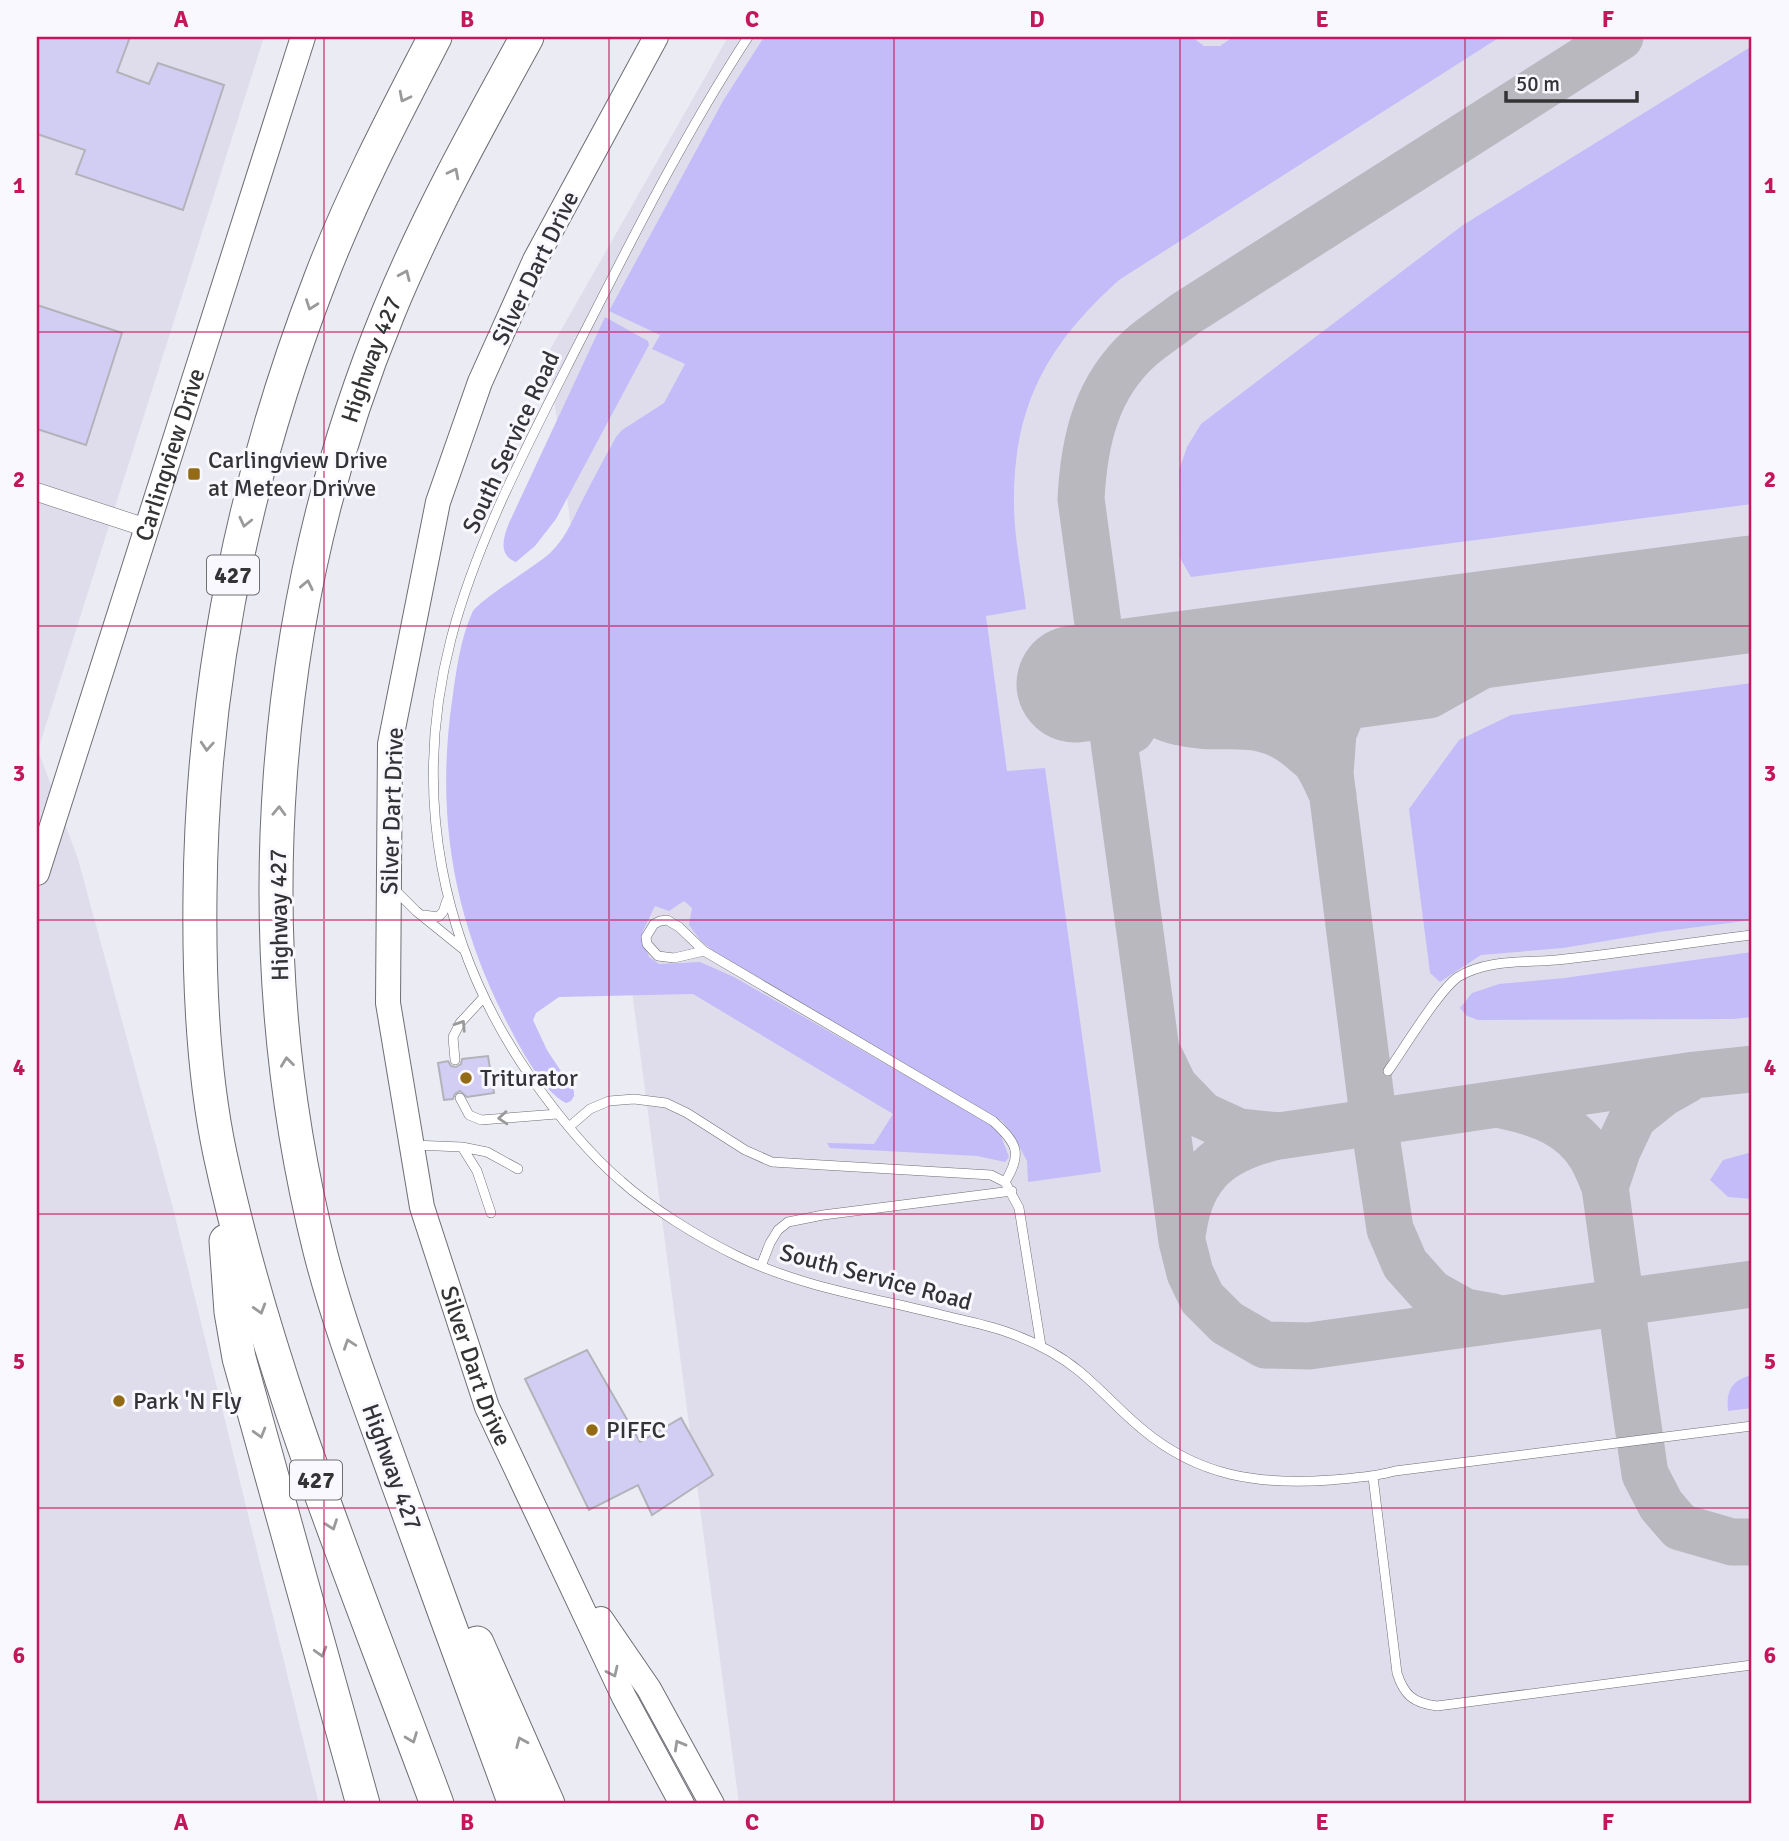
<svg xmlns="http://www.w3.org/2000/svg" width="1789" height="1841" viewBox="0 0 1789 1841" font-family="Signika,sans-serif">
<rect width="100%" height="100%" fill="#ebebf3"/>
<path fill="#dfddec" d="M37,37H264L38,750L78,859L173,1208L319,1804H37Z
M728,37H1752V1804H739L548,353Z"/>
<path fill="#c4bcf8" d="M764,37H1192L1204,46H1220L1233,37H1500L1119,280C1048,344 1013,405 1014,503C1014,538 1022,574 1026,609L986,616L1007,771L1045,768L1101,1172L1028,1182L1027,1161L1013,1135L1002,1121L894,1060L717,954L701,941L689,925L692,908L684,901L669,911L655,906L642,933L649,957L659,964L700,962L734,977L989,1123L999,1131L1009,1157L1005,1162L977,1156L830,1148L827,1143L874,1144L893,1114L693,994L559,997L536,1013L533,1020L547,1050L574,1091V1096L571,1101L566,1103C545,1093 523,1053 512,1032C455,926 435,820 452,701C456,672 460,640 472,613C478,600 537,566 551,552C565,539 573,519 581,503C592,481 604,459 616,437L622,430L664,403L685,364L652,349L660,335L609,311L723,101Z
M1752,46V504L1191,577L1180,558L1179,470L1187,447L1201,424L1463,225Z
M605,317L648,341L649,345L556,519L535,546L516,562C498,555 503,538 509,523Z
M1752,683V920L1659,932L1563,948L1481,955L1440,982L1430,973L1409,809L1459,740L1511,715Z
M1752,952V1017L1733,1019L1478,1020L1467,1016L1460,1008L1472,993L1499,984L1564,978Z
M1752,1152V1199L1728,1197L1710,1180L1723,1160Z
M1752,1375V1408L1728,1411C1726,1392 1731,1380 1752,1375Z"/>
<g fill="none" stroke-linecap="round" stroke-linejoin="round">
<path stroke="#b8b8be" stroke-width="47" d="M1620,37L1185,314C1171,325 1155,335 1141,347C1096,387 1084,441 1081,499L1182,1241L1190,1273L1202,1298L1227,1323L1265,1345L1309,1346L1752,1284
M1443,634L1395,652L1373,668L1349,695L1333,733L1330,774L1374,1123L1390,1229L1405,1264L1431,1293L1465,1312L1493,1317
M1105,651C1120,684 1143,714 1180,722C1225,733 1257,713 1299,747C1304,752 1311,756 1315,761C1323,771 1327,784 1333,795
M1212,724L1429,695L1566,618
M1131,730L1154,695L1194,667
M1161,1059L1174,1086L1202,1115L1239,1132L1279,1136L1695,1075L1752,1069
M1686,1080L1663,1093L1633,1117L1617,1151L1605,1187L1635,1405L1645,1474L1661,1505L1680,1527L1732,1542H1752
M1506,1106C1540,1113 1572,1125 1591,1156C1597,1166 1601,1177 1605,1187
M1183,1230C1191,1172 1223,1148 1278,1136"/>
<path stroke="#b8b8be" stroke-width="117" d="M1075,684L1752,594"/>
</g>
<path fill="#d2cef3" stroke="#b3b2ba" stroke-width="2" d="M37,37H130L117,72L149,84L158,63L224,85L183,210L76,174L85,150L37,134Z
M37,305L122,333L86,445L37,429Z
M488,1056L494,1093L467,1097L460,1091L455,1094L453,1099L444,1100L438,1063L448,1061L451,1066L456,1067L461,1064L462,1059Z
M587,1350L640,1442L681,1418L713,1475L652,1515L638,1485L589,1510L525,1379Z"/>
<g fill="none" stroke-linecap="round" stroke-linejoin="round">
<defs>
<path id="lane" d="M748,37C684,135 631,241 578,345C531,438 477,539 451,639C411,793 440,946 530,1076C556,1113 586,1151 621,1181C651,1208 700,1238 737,1256C801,1287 874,1298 942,1315C962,1320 984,1324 1004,1331C1030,1340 1057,1353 1079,1371C1101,1389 1120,1411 1142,1429C1199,1477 1259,1485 1331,1480C1353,1478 1374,1477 1395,1471L1752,1426
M394,889L416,911L463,949
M424,915L438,917L443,912L447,900
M704,951L674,958L658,956L647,944L646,937L654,924L660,921L667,920L679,927L704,951L993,1121C1017,1143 1023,1153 1005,1182
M455,1060L453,1037L460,1023L484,997
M1388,1071C1403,1050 1439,990 1458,977C1487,959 1524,963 1556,960C1622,953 1687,943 1752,935
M460,1098L469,1115L481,1120L557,1114
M569,1127L590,1109L609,1101L634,1099L666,1103L687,1113L745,1150L772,1162L991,1175L1005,1182L1019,1208L1041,1346
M413,1145L462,1147L487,1152L518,1169
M462,1147L477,1171L491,1213
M761,1266L770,1243L778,1230L788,1222L823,1215L1012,1191
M1373,1477L1397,1673C1404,1695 1413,1703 1437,1706L1752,1665"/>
<path id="street" d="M37,492L147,528"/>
<g id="secondary">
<path id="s1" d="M656,37L535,260L480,382L438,502L390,744L388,1003L422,1207L487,1407L624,1697L682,1804"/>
<path id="s2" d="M37,873L303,37"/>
<path d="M601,1619L649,1689L712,1804"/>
</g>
<g id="highway">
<path d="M435,37C394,116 352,196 320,280C244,477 202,684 200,895C199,977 203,1074 220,1154C268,1378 358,1590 437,1804"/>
<path d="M226,1241L231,1312L239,1358L363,1804"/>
<path d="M477,1643L548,1804"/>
<path id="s3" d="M515,1804C475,1696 436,1589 397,1481C370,1405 340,1329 320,1251C243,943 268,605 389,311C428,216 478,126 527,37"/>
</g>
</defs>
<use href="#lane" stroke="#6e6d74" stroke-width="10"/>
<use href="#street" stroke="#6e6d74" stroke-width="19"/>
<use href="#secondary" stroke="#6e6d74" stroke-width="26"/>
<use href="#highway" stroke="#6e6d74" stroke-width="35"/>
<use href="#lane" stroke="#fff" stroke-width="9"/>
<use href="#street" stroke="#fff" stroke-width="18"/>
<use href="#secondary" stroke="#fff" stroke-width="24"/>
<use href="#highway" stroke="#fff" stroke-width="33"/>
</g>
<defs><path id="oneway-chevron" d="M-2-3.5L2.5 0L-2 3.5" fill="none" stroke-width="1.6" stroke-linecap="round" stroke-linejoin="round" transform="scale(1.75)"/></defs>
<g stroke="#9a9a9b">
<use href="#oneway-chevron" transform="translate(404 97) rotate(117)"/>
<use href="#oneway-chevron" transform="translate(454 173) rotate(-63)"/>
<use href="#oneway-chevron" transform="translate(405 275) rotate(-66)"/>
<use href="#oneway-chevron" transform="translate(311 305) rotate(110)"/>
<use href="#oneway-chevron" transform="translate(245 522) rotate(103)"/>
<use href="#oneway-chevron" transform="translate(307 585) rotate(-78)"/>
<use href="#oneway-chevron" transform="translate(207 746) rotate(94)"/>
<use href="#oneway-chevron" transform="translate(279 811) rotate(-88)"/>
<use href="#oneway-chevron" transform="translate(461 1025) rotate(-57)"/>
<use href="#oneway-chevron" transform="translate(287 1062) rotate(-97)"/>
<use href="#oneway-chevron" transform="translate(503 1118) rotate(176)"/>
<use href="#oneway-chevron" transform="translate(260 1309) rotate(73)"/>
<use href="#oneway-chevron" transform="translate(349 1344) rotate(-109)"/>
<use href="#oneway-chevron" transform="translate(260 1433) rotate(74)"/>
<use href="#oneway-chevron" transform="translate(332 1525) rotate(70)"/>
<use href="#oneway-chevron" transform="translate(321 1652) rotate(74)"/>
<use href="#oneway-chevron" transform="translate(613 1672) rotate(65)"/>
<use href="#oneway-chevron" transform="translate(412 1738) rotate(69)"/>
<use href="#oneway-chevron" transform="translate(521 1742) rotate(-113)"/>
<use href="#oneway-chevron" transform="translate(679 1745) rotate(-119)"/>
</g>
<path fill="none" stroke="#c2185b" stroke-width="2" stroke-opacity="0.55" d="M324,37V1804M609,37V1804M894,37V1804M1180,37V1804M1465,37V1804M37,332H1752M37,626H1752M37,920H1752M37,1214H1752M37,1508H1752"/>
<g fill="#936b14" stroke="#f9f8ff" stroke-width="2.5">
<rect x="187" y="467" width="14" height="14" rx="3.5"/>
<circle cx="466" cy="1078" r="7"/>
<circle cx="119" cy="1401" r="7"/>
<circle cx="592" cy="1430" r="7"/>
</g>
<g text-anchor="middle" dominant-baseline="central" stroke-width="6" stroke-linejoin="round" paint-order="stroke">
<g fill="#f9f8ff" stroke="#6f6f73" stroke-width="2">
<rect x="207" y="555.5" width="52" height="39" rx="5"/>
<rect x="290" y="1460.5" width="52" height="39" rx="5"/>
</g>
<g font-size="23" font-weight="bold" fill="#343437">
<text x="233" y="575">427</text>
<text x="316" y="1480">427</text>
</g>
<g font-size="24" fill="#343437" stroke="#f9f8ff">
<text transform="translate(535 268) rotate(-64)">Silver Dart Drive</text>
<text stroke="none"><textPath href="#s3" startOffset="1493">Highway 427</textPath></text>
<text transform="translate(511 442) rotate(-65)">South Service Road</text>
<text stroke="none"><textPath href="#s2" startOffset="439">Carlingview Drive</textPath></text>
<text transform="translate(392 811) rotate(-88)">Silver Dart Drive</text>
<text transform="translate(279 915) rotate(-91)">Highway 427</text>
<text transform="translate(876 1277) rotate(15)">South Service Road</text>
<text stroke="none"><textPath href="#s1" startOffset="1395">Silver Dart Drive</textPath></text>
<text transform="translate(392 1467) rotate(70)">Highway 427</text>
</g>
<g font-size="24" fill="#343437" stroke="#f9f8ff" text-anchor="start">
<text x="208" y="460">Carlingview Drive<tspan x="208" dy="28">at Meteor Drivve</tspan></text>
<text x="480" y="1078">Triturator</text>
<text x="133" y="1401">Park 'N Fly</text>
<text x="606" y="1430">PIFFC</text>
</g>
</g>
<rect width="1789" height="1841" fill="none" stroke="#f9f8ff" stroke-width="77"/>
<path d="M1506 91v10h131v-10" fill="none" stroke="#343437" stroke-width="3.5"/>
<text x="1516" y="91" font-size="21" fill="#343437" stroke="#f9f8ff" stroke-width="5" paint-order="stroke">50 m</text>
<rect x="38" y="38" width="1712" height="1764" fill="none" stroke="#c2185b" stroke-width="2.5"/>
<g font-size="23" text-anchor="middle" font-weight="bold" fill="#c2185b">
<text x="181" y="27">A</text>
<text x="467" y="27">B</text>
<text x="752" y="27">C</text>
<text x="1037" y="27">D</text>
<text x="1322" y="27">E</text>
<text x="1608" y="27">F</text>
<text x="19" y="193">1</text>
<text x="1770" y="193">1</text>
<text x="19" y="487">2</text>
<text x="1770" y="487">2</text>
<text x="19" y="781">3</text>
<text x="1770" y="781">3</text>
<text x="19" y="1075">4</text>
<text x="1770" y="1075">4</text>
<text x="19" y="1369">5</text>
<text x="1770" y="1369">5</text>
<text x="19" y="1663">6</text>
<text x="1770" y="1663">6</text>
<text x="181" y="1830">A</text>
<text x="467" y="1830">B</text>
<text x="752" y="1830">C</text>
<text x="1037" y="1830">D</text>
<text x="1322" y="1830">E</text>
<text x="1608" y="1830">F</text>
</g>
</svg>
